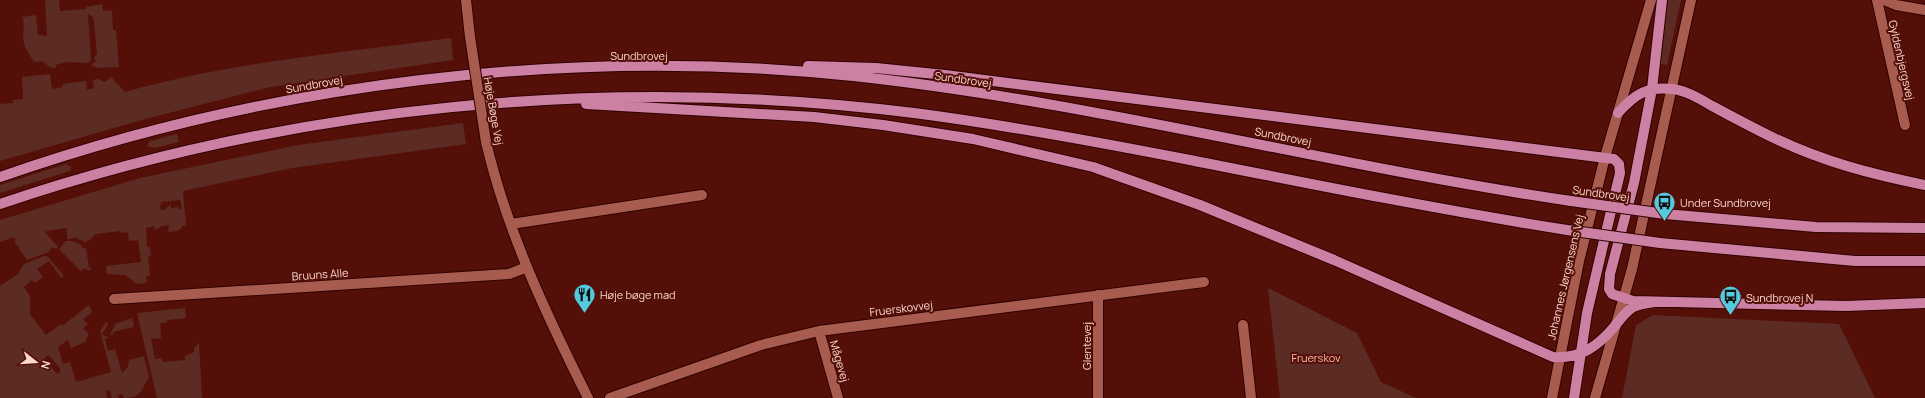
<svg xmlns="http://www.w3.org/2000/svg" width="1925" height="398" viewBox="0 0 1925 398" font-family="Manrope,sans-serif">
<rect width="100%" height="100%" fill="#541008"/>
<path fill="#5c2b23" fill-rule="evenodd" d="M45,0H59L60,11L86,9V7L102,4L103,11L112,10L113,30H116L119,67L99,68L92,66V63L96,62L94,57L97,54L94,21L93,17L88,14L91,61L88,63L66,62L56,65V68H51L42,61L34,62C29,54 23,46 23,36C23,29 25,23 22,17L36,15L38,35L47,36Z
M1668,0H1681L1667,65L1660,64Z
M451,38L453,60L270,87L138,121L0,161V104L13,103V100L23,99L22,77L50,74L52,89L63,87V84L86,81L87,90L94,88L93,80L98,79L105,82L111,77L125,92C230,62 343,53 451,38Z
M463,123L466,144L292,168L183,191L186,225L182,226V228L177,231L168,232L169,225L162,226L155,230L154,226L146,228L147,247H150L151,256L148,257L150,276H146L147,283L137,284L125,275L107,274L106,266L141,262L138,240L129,241L128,232L121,233V231L96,234L90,240L85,242L76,238L67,239V228L47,231L45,232L58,247L56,249L51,247L49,252L27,260L14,241L16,240L14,237L0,242V220L140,178L298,145ZM180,200L182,209L179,210V207L171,208V204L164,210L160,209L161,202Z
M177,134L179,142L155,148L147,146L150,141Z
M66,164L71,167L70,171L0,193V185Z
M66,241H72L81,245L82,248H86L89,268L91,267V270H87L85,268L81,271L59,249Z
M44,256H47L64,276L61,278L49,261L37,269L43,277L35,283L32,280L24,287L30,296V314L46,335L61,324L62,326L89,305L92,312L83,319L88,324L83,328L89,334L85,342L71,348L68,340L58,347L63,364L70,362L76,382L111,372L100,331L106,322L108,324L102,334L109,338L105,339L108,351L115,349L122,373L128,367L129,360L144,356L149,377C140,392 141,398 124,398L122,394L118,395L119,398H112L110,390L106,391L107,398H0V286L17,275L24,264ZM48,355L60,368V372L57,374L44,359Z
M1268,288L1357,333L1381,382L1416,398H1280Z
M185,308L186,318L167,320V322L160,323L161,338L151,339L155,359L162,358L163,362L185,360V356L194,352V348L199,343L202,398H157L137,313Z
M1653,315L1839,324L1875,398H1622L1636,325Z
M132,318L134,327L113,332V335H110L115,324Z"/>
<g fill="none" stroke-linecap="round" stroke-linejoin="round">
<defs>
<path id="minor" d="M466,0L470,37
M1877,0L1905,125
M1884,0L1896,5L1925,10
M486,142C507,232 547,316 588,398
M511,224L702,195
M1098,295V398
M114,299L509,274L527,267
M1243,325L1251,398
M819,331L838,398
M610,398L761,345L819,331L1204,282
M1552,398L1579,261L1605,157L1651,0
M1595,398L1632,269L1691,0"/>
<path id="major" d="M1662,0L1652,89L1634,183L1610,274L1609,289L1612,294L1633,301L1846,306L1925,303
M808,66L876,68L945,75L1614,159L1619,164L1620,173L1587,313L1574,398
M586,104L814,117L883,125L973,139L1093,167L1200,205L1334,260L1553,357C1580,359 1597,347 1614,327C1620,320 1624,313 1633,307C1639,304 1647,303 1654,302
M1618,113C1635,94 1647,86 1673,89C1687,91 1700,99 1712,106C1733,117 1753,128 1774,138C1824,162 1871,174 1925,185
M0,177C269,83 569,46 853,76C1095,102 1331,166 1571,201
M0,204C293,105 608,75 914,113C1007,125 1098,142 1190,160C1316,185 1441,210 1567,230
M1665,214L1816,227L1925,228
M1660,243L1855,261H1925"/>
</defs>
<use href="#minor" stroke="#300000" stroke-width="12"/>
<use href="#major" stroke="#300000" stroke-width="12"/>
<use href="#minor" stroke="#a75c4f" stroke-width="10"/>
<use href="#major" stroke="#cc81a4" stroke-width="10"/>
<defs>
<path id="minor-bridge" d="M470,37L486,142"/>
<path id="major-bridge" d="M1571,201L1665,214
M1567,230L1660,243"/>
</defs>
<use href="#minor-bridge" stroke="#300000" stroke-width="12" stroke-linecap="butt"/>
<use href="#major-bridge" stroke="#300000" stroke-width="12" stroke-linecap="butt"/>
<use href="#minor-bridge" stroke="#a75c4f" stroke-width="10"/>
<use href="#major-bridge" stroke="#cc81a4" stroke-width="10"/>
</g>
<defs>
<symbol id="bus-pin" viewBox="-11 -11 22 30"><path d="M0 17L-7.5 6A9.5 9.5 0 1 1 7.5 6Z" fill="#54cade" stroke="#541008"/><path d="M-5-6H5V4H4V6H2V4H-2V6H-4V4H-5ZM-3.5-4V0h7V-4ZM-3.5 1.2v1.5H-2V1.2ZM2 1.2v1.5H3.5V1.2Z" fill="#111"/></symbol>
<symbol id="restaurant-pin" viewBox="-11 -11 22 30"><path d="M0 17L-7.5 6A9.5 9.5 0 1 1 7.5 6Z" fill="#54cade" stroke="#541008"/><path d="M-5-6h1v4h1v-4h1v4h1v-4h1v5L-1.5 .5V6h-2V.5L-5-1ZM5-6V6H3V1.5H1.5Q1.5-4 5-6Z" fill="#111"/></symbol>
</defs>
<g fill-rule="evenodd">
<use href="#bus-pin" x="1652" y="190" width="25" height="34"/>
<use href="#restaurant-pin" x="572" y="282" width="25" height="34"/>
<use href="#bus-pin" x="1718" y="284" width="25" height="34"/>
</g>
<g text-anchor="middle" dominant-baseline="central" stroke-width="4" stroke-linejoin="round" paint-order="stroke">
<g font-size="11" fill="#fad7d0" stroke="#541008">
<text x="639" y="55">Sundbrovej</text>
<text transform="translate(1902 60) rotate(77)">Gyldenbjergsvej</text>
<text transform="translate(963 79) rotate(8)">Sundbrovej</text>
<text transform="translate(314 84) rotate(-10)">Sundbrovej</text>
<text transform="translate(494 111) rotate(80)">Høje Bøge Vej</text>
<text transform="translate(1283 136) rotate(11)">Sundbrovej</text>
<text transform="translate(1601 193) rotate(8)">Sundbrovej</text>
<text transform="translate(320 274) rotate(-4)">Bruuns Alle</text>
<text transform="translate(1565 277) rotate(-77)">Johannes Jørgensens Vej</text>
<text transform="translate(901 308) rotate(-7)">Fruerskovvej</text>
<text transform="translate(1086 346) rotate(-90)">Glentevej</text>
<text transform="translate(840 361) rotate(74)">Mågevej</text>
</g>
<g font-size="11" fill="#fad7d0" stroke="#541008" text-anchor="start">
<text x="1680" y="202">Under Sundbrovej</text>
<text x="600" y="294">Høje bøge mad</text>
<text x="1746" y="297">Sundbrovej N</text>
</g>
<g font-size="11" fill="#ffbbae" stroke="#541008">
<text x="1316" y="357">Fruerskov</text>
</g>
</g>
<g transform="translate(36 362) rotate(107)" stroke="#541008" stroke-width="3" paint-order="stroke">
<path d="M0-3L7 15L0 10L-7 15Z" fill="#fad7d0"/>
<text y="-6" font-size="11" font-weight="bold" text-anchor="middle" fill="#fad7d0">N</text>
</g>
</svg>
